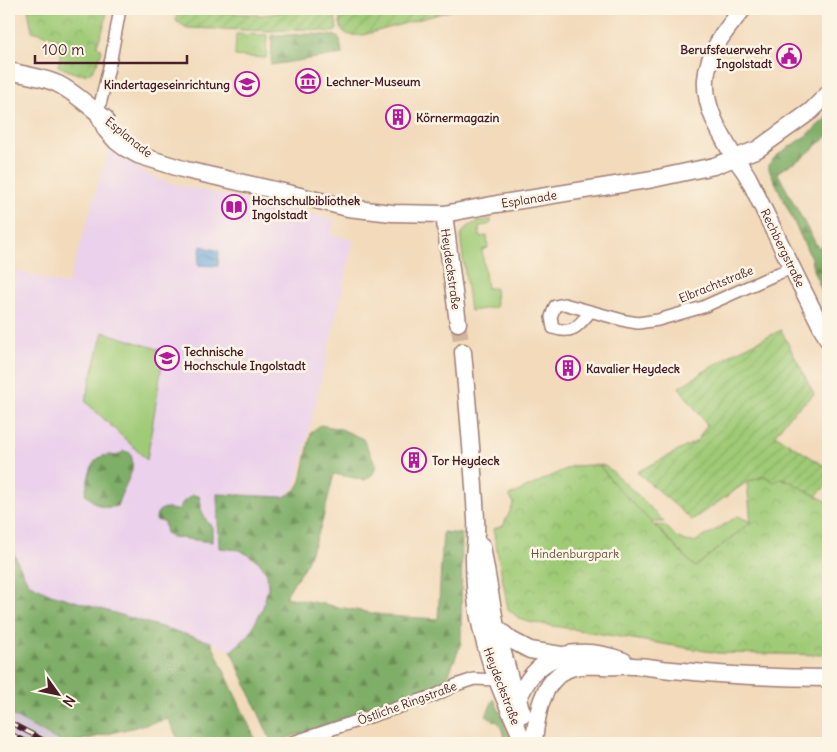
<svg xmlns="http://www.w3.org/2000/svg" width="837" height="752" viewBox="0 0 837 752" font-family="Delius,sans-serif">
<defs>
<pattern id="forest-firs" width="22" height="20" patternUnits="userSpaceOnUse" patternTransform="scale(1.25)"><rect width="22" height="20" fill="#7fae67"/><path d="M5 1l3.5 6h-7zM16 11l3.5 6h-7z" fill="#6a8d55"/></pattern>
<pattern id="park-crowns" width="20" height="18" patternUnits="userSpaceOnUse" patternTransform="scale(1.25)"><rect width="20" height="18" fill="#9fca76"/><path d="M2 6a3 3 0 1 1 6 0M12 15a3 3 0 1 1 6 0" fill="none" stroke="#8aad66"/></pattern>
<pattern id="garden-furrows" width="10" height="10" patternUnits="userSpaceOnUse" patternTransform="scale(1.25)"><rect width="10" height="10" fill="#9fca76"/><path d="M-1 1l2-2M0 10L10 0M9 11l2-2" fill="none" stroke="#8aad66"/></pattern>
<pattern id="water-waves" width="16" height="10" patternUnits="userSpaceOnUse" patternTransform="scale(1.25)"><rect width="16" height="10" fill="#6aa7dc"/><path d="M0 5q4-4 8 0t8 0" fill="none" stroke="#5987b3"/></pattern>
</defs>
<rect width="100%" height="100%" fill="#fcf5e5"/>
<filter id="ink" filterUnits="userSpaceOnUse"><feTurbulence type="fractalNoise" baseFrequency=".02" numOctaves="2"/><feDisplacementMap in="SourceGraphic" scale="10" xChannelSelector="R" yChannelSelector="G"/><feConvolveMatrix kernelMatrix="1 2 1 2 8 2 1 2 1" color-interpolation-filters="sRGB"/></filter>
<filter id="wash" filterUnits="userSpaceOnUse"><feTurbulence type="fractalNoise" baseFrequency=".0096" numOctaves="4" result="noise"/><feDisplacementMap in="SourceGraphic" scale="20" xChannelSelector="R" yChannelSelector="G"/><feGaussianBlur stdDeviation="1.12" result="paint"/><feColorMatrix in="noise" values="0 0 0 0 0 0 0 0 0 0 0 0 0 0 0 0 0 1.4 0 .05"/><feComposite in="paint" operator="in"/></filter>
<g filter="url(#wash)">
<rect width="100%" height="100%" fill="#f2dabb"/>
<path fill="#ebd1eb" d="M109,148L149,175L169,183L335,220L331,235L354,240L296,486L284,498L268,573V588L263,607L249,635L231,651L211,642L51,594L28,583L9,544V269L67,285L77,256Z"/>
<path fill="#cbbfd5" d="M9,714L63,743H9Z"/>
<path fill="#9fca76" stroke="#747450" d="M491,219V223L488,225L479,226L480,237L487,236L488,248L482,250L487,288H495L496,307L470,311L461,242C461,239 461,236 462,234C467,223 481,221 491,219Z
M103,332L164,351L147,460L85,401Z
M599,465L605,466L612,471L646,503L664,522H651L614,484Z
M738,516L751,522L695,567L655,525L666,526L676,537L685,541L694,542L709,534Z"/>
<path fill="url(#forest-firs)" stroke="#646649" d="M312,34L336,36L340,39L342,54L271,65L272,35Z
M828,116V136L802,158L777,172L818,248L828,241V305L813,270L811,258L769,169V164L776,156L810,133Z
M320,425L341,429L363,439L376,465L373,474L365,480L334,474L321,526L307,562L285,597L388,616L438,619L443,532L462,534L461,644L446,681L316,729L272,743L231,651L249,635L263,607L268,588L267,573L258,561L240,550L219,548L217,494L284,497L296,490L301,481L311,433Z
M124,451L130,453C137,467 128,479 123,491C120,496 119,501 117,506C102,510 94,504 85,493C90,474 90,450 117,456Z
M192,495L199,496L201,504V509L206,520L212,527V542L172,537L166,533L164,522L156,520C156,505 168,509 178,510L183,502Z
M9,544L28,583L51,594L211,642L257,743H180L168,719L75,742V743H63L9,714Z
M494,699L513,743H507L499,723L486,716L493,700Z"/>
<path fill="url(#park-crowns)" stroke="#747450" d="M28,9H107C106,22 102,33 97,45L102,50C92,81 84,78 58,66L63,44L53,37L32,31Z
M236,34L267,35L266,58L235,56Z
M590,465H599L614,484L695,567L751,522L747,482C753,480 760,477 766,476C787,475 809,493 828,502V655L718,653L529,622L520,619L508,609L493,529L503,526L514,503L509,496L572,466Z"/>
<path fill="url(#garden-furrows)" stroke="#747450" d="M178,9L261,15L306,9H334L337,29L336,31L333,32L305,29L272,31L187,28L176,21Z
M338,9H457L363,35C339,38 341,28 338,9Z
M781,330L814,394L790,415L775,435L828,468V484L816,496L783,478L774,482L765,476L747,482L692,520L637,472L697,441L707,425L679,387L734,353Z"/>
<path fill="url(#water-waves)" stroke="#5a6384" d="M201,246L219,251L218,266L198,265Z"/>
</g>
<g filter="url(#ink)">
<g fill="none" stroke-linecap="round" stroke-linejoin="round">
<path stroke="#d0b59e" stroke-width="16" stroke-dasharray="16 8" stroke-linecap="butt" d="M458,323L463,352"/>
<defs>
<path id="street" d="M98,113L111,59L120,9
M590,312C578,326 573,335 553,328L551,317L555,306L564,304L626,321L638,323L658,320L703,307L779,273L792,268
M290,743L436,695L456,685L474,679L497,680"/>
<path id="secondary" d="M743,9C726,29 708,51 706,79C704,107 720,133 734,157C739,164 745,171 749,179C775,233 801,287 828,340
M9,71C25,75 43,77 58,84C76,93 89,107 105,118
M98,113L106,130L117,142L125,148L138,155L186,170L292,194L348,208L392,213L444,214L497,204L653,179L714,166L758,149L811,111L828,94
M444,214L458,323
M463,352C468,408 473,463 476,519C477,532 475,545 474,557C474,577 475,598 479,618C487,662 506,702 524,743
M482,546L496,627L511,682L523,714
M496,627L511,640L530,650L561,655
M517,707C518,697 523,688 529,679C552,648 590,648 624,661
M534,740C537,715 541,683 566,670C578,664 591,666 603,666C614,667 624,665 634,666C647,666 659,669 672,670C723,675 777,678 828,678"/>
</defs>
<use href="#street" stroke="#9e7c73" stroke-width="14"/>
<use href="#secondary" stroke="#9e7c73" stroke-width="19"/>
<use href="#street" stroke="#fff" stroke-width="11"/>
<use href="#secondary" stroke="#fff" stroke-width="16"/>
<defs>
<path id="rail" d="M9,722L49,743
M9,733L28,743"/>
</defs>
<use href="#rail" stroke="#4a1f2b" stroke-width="5"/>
<use href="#rail" stroke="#fcf5e5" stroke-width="3" stroke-dasharray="9" stroke-linecap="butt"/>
</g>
</g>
<defs>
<symbol id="civic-ring" viewBox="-11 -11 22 22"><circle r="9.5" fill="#fcf5e5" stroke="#b5179e" stroke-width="1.5"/><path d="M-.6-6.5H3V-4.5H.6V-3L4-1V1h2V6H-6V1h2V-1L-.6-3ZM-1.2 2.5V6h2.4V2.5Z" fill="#b5179e"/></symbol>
<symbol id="museum-ring" viewBox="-11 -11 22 22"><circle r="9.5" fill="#fcf5e5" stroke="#b5179e" stroke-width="1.5"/><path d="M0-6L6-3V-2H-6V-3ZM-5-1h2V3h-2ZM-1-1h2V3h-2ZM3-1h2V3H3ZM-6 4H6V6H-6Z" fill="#b5179e"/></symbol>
<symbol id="school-ring" viewBox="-11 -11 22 22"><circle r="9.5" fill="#fcf5e5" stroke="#b5179e" stroke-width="1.5"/><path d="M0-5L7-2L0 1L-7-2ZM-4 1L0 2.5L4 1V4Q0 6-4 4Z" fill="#b5179e"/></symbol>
<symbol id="building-ring" viewBox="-11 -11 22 22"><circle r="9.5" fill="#fcf5e5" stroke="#b5179e" stroke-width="1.5"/><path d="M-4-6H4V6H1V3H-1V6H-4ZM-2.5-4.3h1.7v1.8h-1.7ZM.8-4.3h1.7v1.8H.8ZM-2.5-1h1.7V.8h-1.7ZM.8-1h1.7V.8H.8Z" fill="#b5179e"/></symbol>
<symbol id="library-ring" viewBox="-11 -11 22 22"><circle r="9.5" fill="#fcf5e5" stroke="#b5179e" stroke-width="1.5"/><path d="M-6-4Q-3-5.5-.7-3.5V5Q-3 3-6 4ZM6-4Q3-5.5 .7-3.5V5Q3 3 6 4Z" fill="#b5179e"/></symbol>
<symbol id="university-ring" viewBox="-11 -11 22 22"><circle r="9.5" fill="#fcf5e5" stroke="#b5179e" stroke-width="1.5"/><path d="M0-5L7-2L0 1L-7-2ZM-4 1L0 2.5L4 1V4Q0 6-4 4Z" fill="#b5179e"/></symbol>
</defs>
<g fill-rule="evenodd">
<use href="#civic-ring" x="775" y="42" width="28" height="28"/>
<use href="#museum-ring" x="294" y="67" width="28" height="28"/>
<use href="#school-ring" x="233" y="70" width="28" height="28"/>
<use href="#building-ring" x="384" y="103" width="28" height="28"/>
<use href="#library-ring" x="220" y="193" width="28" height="28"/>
<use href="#university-ring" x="153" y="344" width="28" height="28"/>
<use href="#building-ring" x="554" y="354" width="28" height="28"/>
<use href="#building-ring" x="400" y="446" width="28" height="28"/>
</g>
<g text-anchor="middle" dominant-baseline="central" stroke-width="5" stroke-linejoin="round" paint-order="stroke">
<g font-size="12" font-weight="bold" fill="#4a1f2b" stroke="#fcf5e5" text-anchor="start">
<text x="772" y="49" text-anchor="end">Berufsfeuerwehr<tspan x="772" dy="14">Ingolstadt</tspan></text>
<text x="326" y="81">Lechner-Museum</text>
<text x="230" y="84" text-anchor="end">Kindertageseinrichtung</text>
<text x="416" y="117">Körnermagazin</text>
<text x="252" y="200">Hochschulbibliothek<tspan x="252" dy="14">Ingolstadt</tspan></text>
<text x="184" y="351">Technische<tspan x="184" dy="14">Hochschule Ingolstadt</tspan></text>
<text x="586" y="368">Kavalier Heydeck</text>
<text x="432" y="460">Tor Heydeck</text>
</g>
<g font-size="12" fill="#4a1f2b" stroke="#fcf5e5">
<text transform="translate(129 137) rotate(39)">Esplanade</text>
<text transform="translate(529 199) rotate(-9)">Esplanade</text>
<text transform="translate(783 248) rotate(64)">Rechbergstraße</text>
<text transform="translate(451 269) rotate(82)">Heydeckstraße</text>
<text transform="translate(716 284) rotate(-22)">Elbrachtstraße</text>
<text transform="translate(502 686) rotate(69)">Heydeckstraße</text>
<text transform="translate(407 703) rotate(-20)">Östliche Ringstraße</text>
</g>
<g font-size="12" fill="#645242" stroke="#fcf5e5">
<text x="575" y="553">Hindenburgpark</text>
</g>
</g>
<rect width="837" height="752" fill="none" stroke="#fcf5e5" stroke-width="30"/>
<g transform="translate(58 694) rotate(123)" stroke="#fcf5e5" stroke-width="4" paint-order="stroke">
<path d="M0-4L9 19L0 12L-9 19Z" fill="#4a1f2b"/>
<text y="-8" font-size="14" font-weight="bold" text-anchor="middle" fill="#4a1f2b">N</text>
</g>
<path d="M35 55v8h152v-8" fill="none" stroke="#4a1f2b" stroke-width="2.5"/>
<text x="42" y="55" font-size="15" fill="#4a1f2b" stroke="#fcf5e5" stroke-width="4" paint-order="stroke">100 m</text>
</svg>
